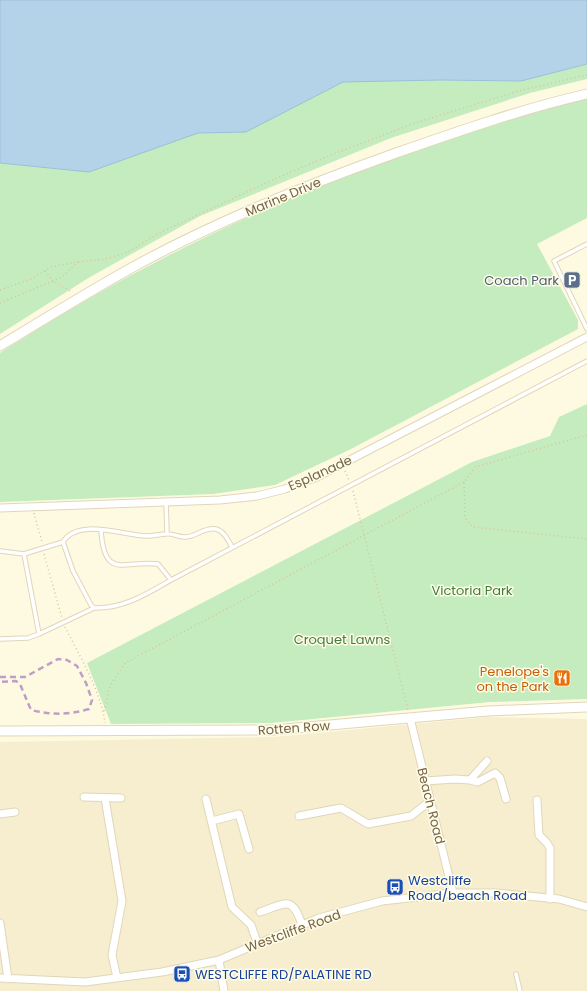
<svg xmlns="http://www.w3.org/2000/svg" width="587" height="991" viewBox="0 0 587 991" font-family="Poppins,sans-serif">
<rect width="100%" height="100%" fill="#fefae1"/>
<path fill="#f6eecf" d="M488,717L587,719V991H0V742L274,737Z"/>
<path fill="#c5ecbf" d="M0,0H587V79L530,93L391,138L200,216L90,277L0,334Z
M587,99V218L537,244L578,320V329L351,449L275,485L213,494L0,502V353C143,260 300,186 463,135C504,122 545,108 587,99Z
M587,404V699L490,702L271,723L111,724L87,663L472,462L550,436L559,417Z"/>
<path fill="#b4d3e8" stroke="#9ac0db" d="M0,0H587V64L521,81L440,80L343,82L246,132L198,133L89,172L0,163Z"/>
<g fill="none" stroke-linecap="round" stroke-linejoin="round">
<defs>
<path id="service" d="M587,244L554,261L587,329
M166,502L167,533
M63,542L73,571L91,605L94,608C123,609 147,594 171,580L158,564C124,560 104,581 101,530
M0,551L24,554L63,542C78,517 125,536 147,536C154,536 160,534 166,534C172,533 178,537 184,537C195,538 203,527 216,529C224,531 228,540 232,547
M171,580L587,361
M39,634L94,608
M0,639L28,638L39,634L24,554
M516,974L520,991"/>
<path id="minor" d="M0,508L220,500L257,496L285,489L317,477L587,337
M410,718L453,893
M470,780L478,782L495,773L500,778L506,799
M425,781L455,779L470,780L487,761
M84,797L121,798
M105,798L122,901L112,955L117,978
M206,799L232,907L251,925L257,942
M537,800L539,835L547,843L550,848V899
M0,814L15,812
M299,816L341,808L368,824L411,816L430,801
M212,821L239,814L249,849
M260,912C285,904 292,894 302,925
M0,923L8,979
M219,960L224,991
M0,978L85,982L162,972L219,960L319,918L382,901L453,893H496L559,899L587,907"/>
<path id="tertiary" d="M0,346C44,319 88,292 133,267C217,221 306,185 396,153C459,131 522,109 587,94
M0,731L273,730L488,711L587,707"/>
</defs>
<use href="#service" stroke="#e0d6b9" stroke-width="5.5"/>
<use href="#minor" stroke="#e0d6b9" stroke-width="9"/>
<use href="#tertiary" stroke="#e0d6b9" stroke-width="11"/>
<path stroke="#d9c39a" stroke-width="1.5" stroke-dasharray="1 3" stroke-linecap="butt" d="M45,271L53,281L63,276L79,261
M0,290L31,279L51,267L77,262L106,259L128,252L159,233L277,178L331,155L415,123L522,90L587,75
M0,303L53,281L72,292
M587,435L475,467L464,482L465,518L473,527L587,539
M345,471L349,480
M353,491L408,710
M34,513L42,542
M44,554L62,618
M65,627C79,655 101,691 105,723
M104,711L110,686L125,663L464,482"/>
<use href="#service" stroke="#fff" stroke-width="3.5"/>
<use href="#minor" stroke="#fff" stroke-width="7"/>
<use href="#tertiary" stroke="#fff" stroke-width="9"/>
<path stroke="#bf9fc7" stroke-width="2.5" stroke-dasharray="6 4" stroke-linecap="butt" d="M0,677H25L58,659L67,660L77,666L86,683L92,700L89,709C69,715 52,715 31,710L20,684L16,681L0,682"/>
</g>
<defs>
<symbol id="parking-square" viewBox="-11 -11 22 22"><rect x="-9" y="-9" width="18" height="18" rx="4" fill="#5c6f8a" stroke="#fffce8"/><path d="M-3.5-5.5H1a3.5 3.5 0 0 1 0 7H-1V5.5H-3.5ZM-1-3.4V-.6H.8a1.4 1.4 0 0 0 0-2.8Z" fill="#fff"/></symbol>
<symbol id="restaurant-square" viewBox="-11 -11 22 22"><rect x="-9" y="-9" width="18" height="18" rx="4" fill="#e8710a" stroke="#fffce8"/><path d="M-5-6h1v4h1v-4h1v4h1v-4h1v5L-1.5 .5V6h-2V.5L-5-1ZM5-6V6H3V1.5H1.5Q1.5-4 5-6Z" fill="#fff"/></symbol>
<symbol id="bus-square" viewBox="-11 -11 22 22"><rect x="-9" y="-9" width="18" height="18" rx="4" fill="#1a4fb4" stroke="#fffce8"/><path d="M-5-6H5V4H4V6H2V4H-2V6H-4V4H-5ZM-3.5-4V0h7V-4ZM-3.5 1.2v1.5H-2V1.2ZM2 1.2v1.5H3.5V1.2Z" fill="#fff"/></symbol>
</defs>
<g fill-rule="evenodd">
<use href="#parking-square" x="562" y="270" width="20" height="20"/>
<use href="#restaurant-square" x="552" y="668" width="20" height="20"/>
<use href="#bus-square" x="385" y="877" width="20" height="20"/>
<use href="#bus-square" x="172" y="964" width="20" height="20"/>
</g>
<g text-anchor="middle" dominant-baseline="central" stroke-width="3" stroke-linejoin="round" paint-order="stroke">
<g font-size="13" fill="#766446" stroke="#fffce8">
<text transform="translate(283 197) rotate(-23)">Marine Drive</text>
<text transform="translate(320 473) rotate(-24)">Esplanade</text>
<text transform="translate(294 728) rotate(-4)">Rotten Row</text>
<text transform="translate(431 806) rotate(76)">Beach Road</text>
<text transform="translate(293 931) rotate(-20)">Westcliffe Road</text>
</g>
<g font-size="13" fill="#4e5e75" stroke="#fffce8" text-anchor="end">
<text x="559" y="280">Coach Park</text>
</g>
<g font-size="13" fill="#407d3d" stroke="#fffce8">
<text x="472" y="590">Victoria Park</text>
<text x="342" y="639">Croquet Lawns</text>
</g>
<g font-size="13" fill="#c56008" stroke="#fffce8" text-anchor="end">
<text x="549" y="671">Penelope's<tspan x="549" dy="15">on the Park</tspan></text>
</g>
<g font-size="13" fill="#164399" stroke="#fffce8" text-anchor="start">
<text x="408" y="880">Westcliffe<tspan x="408" dy="15">Road/beach Road</tspan></text>
<text x="195" y="974">WESTCLIFFE RD/PALATINE RD</text>
</g>
</g>
</svg>
